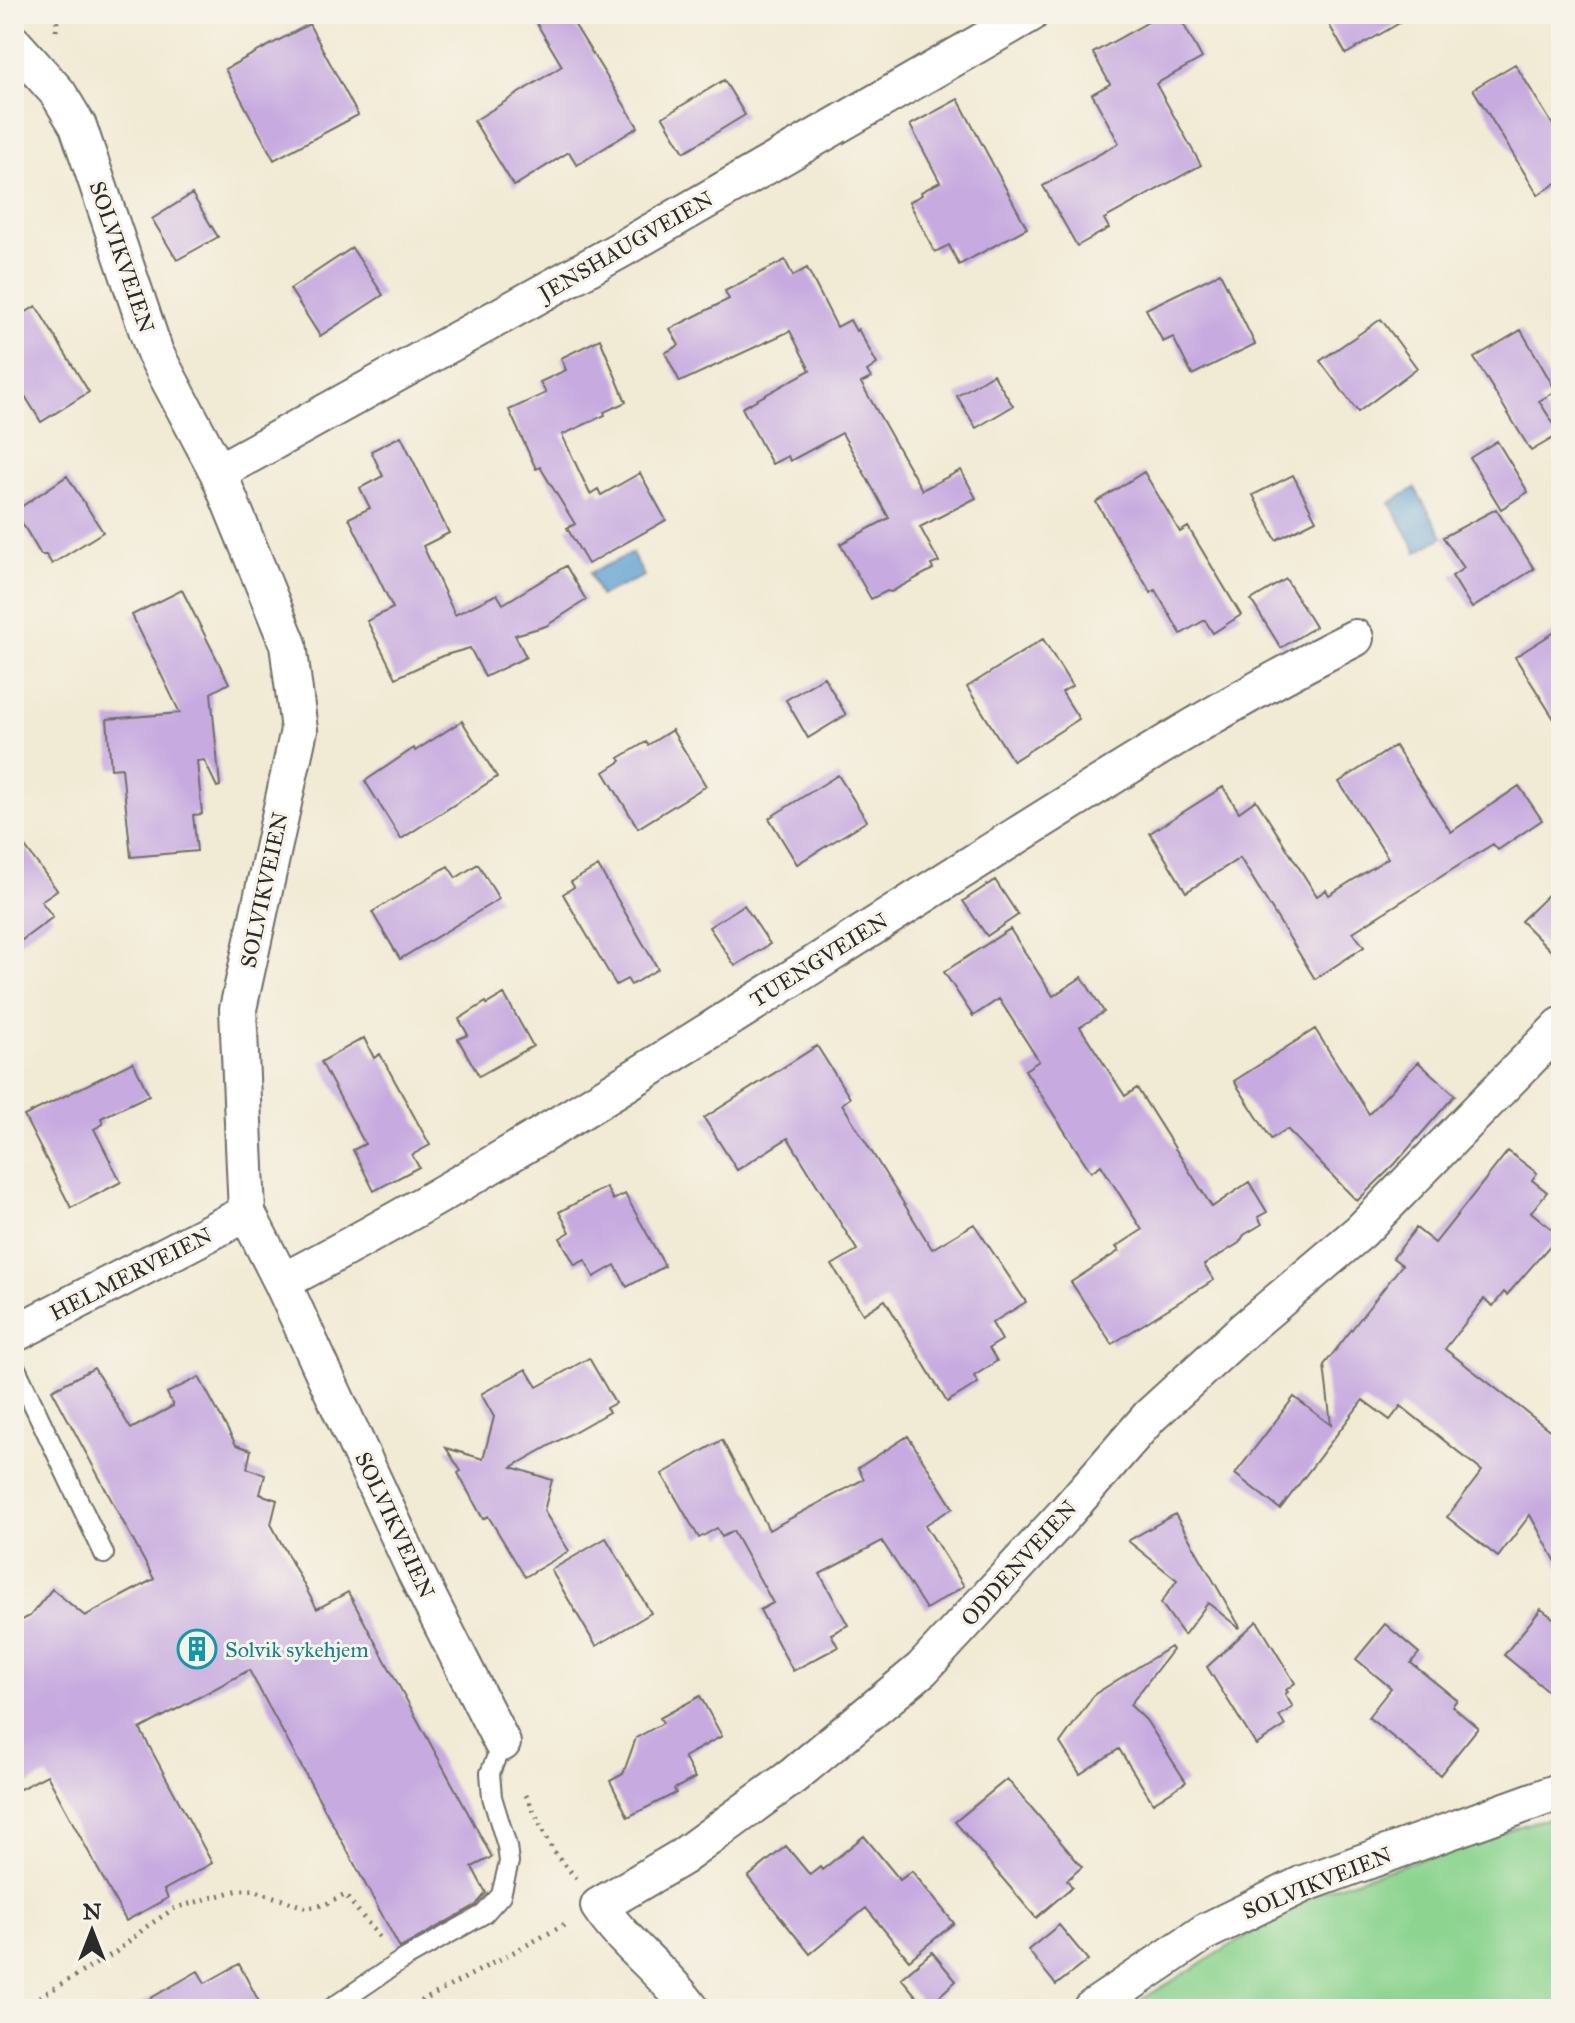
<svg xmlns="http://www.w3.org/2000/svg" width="1575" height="2023" viewBox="0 0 1575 2023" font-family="'IM FELL Great Primer',serif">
<rect width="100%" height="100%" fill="#f7f3e8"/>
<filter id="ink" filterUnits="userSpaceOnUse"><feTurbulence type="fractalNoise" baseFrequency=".0125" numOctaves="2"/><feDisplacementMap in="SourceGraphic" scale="16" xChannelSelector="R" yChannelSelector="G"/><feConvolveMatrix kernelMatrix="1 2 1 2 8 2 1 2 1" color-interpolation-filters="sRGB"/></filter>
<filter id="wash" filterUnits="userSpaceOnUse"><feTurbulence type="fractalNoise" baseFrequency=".006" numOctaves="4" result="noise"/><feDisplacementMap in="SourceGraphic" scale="32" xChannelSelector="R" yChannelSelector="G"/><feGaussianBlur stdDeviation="1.8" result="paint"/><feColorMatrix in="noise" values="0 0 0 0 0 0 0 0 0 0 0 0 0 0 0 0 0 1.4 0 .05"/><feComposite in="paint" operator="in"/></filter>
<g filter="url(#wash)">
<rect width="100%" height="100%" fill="#f1ead4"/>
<path fill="#8cd490" stroke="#5c805e" stroke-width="2" d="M1561,1817V2009H1126L1319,1892L1536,1821Z"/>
<path fill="#5ea0d2" stroke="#44667e" stroke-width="2" d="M1415,488L1443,537L1417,552L1390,503Z
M632,553L644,576L600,596L590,573Z"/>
<g id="blocks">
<path fill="#c7abe0" d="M531,14H568L638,127L577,165L569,152L514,186L474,121L562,66Z
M1163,14H1178L1202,58L1156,84L1201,165L1104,219L1109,228L1077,246L1043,186L1119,143L1092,94L1110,84L1093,53Z
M1323,14H1415L1346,54Z
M309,24L358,115L274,160L225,69Z
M1515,64L1561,138V180L1538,195L1473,89Z
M724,80L745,115L684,152L663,117Z
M958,99L1027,228L959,265L949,245L935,252L909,202L922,195L921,192L940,182L910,125Z
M192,194L218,237L177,260L152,219Z
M352,248L383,295L320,336L290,289Z
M785,260L793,276L807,268L837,327L850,320L856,331L858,329L877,364L867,371L871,378L861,383L922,490L961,470L976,498L920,527L939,562L931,565L933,569L891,592L887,591L871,599L840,544L889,518L842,433L790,461L788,456L772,464L742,408L810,370L790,331L680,382L665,353L679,345L670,329L729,299L725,291Z
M1220,273L1255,344L1192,375L1173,337L1163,342L1146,309Z
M36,306L89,392L41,422L14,378V320Z
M1381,319L1417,368L1358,412L1320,361Z
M1521,330L1556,391L1539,401L1560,434L1531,451L1474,358Z
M600,339L626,402L604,412L605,415L562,435L590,494L598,489L601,495L640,473L666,520L588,564L567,528L575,524L540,467L536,469L509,410L546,393L540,382L566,370L561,358Z
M993,374L1013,406L976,428L957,396Z
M401,436L449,533L423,546L455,615L497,594L503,604L566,566L586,600L546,626L515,635L526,657L485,677L470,648L442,656L396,678L367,621L393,608L349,518L370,508L360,488L383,476L371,451Z
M1497,441L1528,492L1501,509L1470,458Z
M1144,472L1180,532L1188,527L1241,615L1213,633L1205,620L1181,634L1155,590L1151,593L1096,502Z
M1293,475L1316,520L1276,540L1253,495Z
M67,476L103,532L52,564L46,555H41L15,511Z
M1496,509L1534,569L1472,608L1452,576L1464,568L1443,537Z
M1286,579L1315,627L1281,648L1251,600Z
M182,590L229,683L211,693L220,786L217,787L204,760L197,761L202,814L193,815L197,851L131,857L122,768L111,769L107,719L180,713L132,615Z
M1561,628V730L1515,657Z
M1043,639L1072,686L1062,692L1079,719L1013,761L967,687Z
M824,677L846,715L808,738L786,700Z
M462,721L497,777L401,839L365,781L414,748L415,751Z
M672,730L706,786L638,828L604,772L621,761L619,758L646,742L648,745Z
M1395,746L1451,832L1519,786L1542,820L1498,850L1493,844L1353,932L1364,947L1315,979L1240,858L1186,892L1150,833L1223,787L1239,812L1256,800L1317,896L1326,890L1329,895L1388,858L1339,782Z
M838,775L867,821L797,864L769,818Z
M14,832L57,890L41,901L53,917L14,946Z
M478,864L499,899L400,959L372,912L448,866L456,878Z
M598,866L658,969L631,985L627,979L616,985L563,894L574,887L571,882Z
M995,880L1018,915L987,936L963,901Z
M1561,882V961L1521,921Z
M744,905L770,944L735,966L709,927Z
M1010,929L1053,996L1082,977L1104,1012L1080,1027L1125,1096L1137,1088L1212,1207L1249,1182L1267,1212L1258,1217L1262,1224L1244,1235L1239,1243L1204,1265L1214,1280L1112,1344L1071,1282L1119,1251L1116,1247L1142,1230L1101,1165L1091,1172L1025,1070L1039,1061L999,999L973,1016L944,972Z
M504,994L533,1046L479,1076L458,1039L468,1035L459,1019L486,1002L487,1004Z
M1315,1029L1369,1114L1418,1062L1455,1095L1395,1164L1357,1201L1287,1129L1271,1139L1234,1081Z
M364,1038L374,1058L380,1054L430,1145L412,1155L419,1167L374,1191L353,1150L365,1144L321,1062Z
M817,1046L850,1098L842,1104L932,1249L974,1224L1026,1302L992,1323L1002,1340L989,1348L997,1361L974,1376L978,1383L947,1402L885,1300L863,1314L832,1265L857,1250L788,1138L737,1170L704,1118Z
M133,1062L149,1095L101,1118L103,1124L94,1129L121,1182L71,1208L24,1116Z
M1508,1151L1537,1173L1532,1180L1547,1192L1531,1212L1559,1235L1507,1295L1504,1292L1493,1306L1484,1299L1445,1349L1561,1439V1571L1530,1515L1498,1557L1447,1517L1482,1471L1401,1406L1390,1420L1363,1400L1280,1509L1235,1474L1294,1397L1331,1425L1324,1365L1402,1265L1393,1258L1416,1228L1435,1243Z
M606,1187L613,1200L625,1194L665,1266L627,1287L615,1265L594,1277L585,1260L575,1265L560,1238L570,1232L559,1212Z
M589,1358L615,1403L606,1408L609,1412L512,1467L552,1480L544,1511L569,1551L525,1577L488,1516L483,1519L458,1473L461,1471L446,1448L483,1459L494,1417L481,1394L526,1369L537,1387Z
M94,1368L131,1429L173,1406L167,1393L199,1377L236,1445L251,1450L247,1468L265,1475L260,1494L277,1500L271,1524L317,1609L348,1592L492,1857L472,1867L486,1893L476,1905L400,1948L249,1670L140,1729L212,1863L164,1890L168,1898L126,1921L47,1775L14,1792V1624L30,1616L52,1589L85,1616L154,1579L52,1390Z
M908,1436L953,1508L925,1525L964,1586L926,1609L882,1541L820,1574L848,1625L831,1634L838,1647L793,1671L760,1610L773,1603L733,1531L722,1537L717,1528L699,1538L662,1474L722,1440L769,1530L864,1479L858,1468Z
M1175,1514L1240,1627L1239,1628L1208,1603L1184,1635L1161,1603L1177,1580L1128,1541Z
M606,1538L651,1613L596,1646L551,1570Z
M1541,1609L1561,1624V1702L1504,1655Z
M1257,1621L1295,1683L1286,1690L1288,1692L1285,1694L1293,1707L1279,1716L1285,1726L1256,1745L1207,1667Z
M1385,1624L1419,1653L1411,1663L1457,1700L1452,1706L1478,1728L1440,1775L1368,1717L1391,1688L1356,1659Z
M1170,1647L1172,1650L1130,1705L1146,1720L1186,1782L1153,1803L1119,1749L1080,1774L1060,1743L1095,1694Z
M700,1696L722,1736L684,1757L695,1778L674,1789L676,1793L628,1817L610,1781L623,1774L636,1738L663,1723L660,1718Z
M1007,1779L1082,1867L1067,1880L1072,1887L1036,1918L955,1822Z
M864,1836L900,1880L912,1871L954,1923L909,1960L866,1908L810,1954L748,1877L786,1846L810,1875L820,1867L822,1870Z
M1059,1925L1088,1960L1056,1985L1028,1950Z
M932,1952L956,1981L926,2008L901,1978Z
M239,1964L263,2009H132L198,1971L205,1983Z"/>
</g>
</g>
<g filter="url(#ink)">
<use href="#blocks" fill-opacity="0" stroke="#706e66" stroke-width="2"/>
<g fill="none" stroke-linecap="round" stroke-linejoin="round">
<defs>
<path id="lane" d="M14,1364L104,1554
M330,2009L399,1962L484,1914L501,1895L509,1862L507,1846L492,1797L490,1773L502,1743"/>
<path id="street" d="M14,44L58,93L78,126L155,353L218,472L288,644L299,730L238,1009L247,1213L282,1282L415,1571L502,1743
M218,472L620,250L1030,14
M282,1282C525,1155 754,1001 986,855C1107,779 1227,702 1355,638
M14,1334L247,1213
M691,2009C664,1971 625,1945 599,1906L682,1857L793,1776L922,1669L1063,1516L1150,1416L1244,1330L1361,1231L1561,1026
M1091,2009L1205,1932L1303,1884L1561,1791"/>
</defs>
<use href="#lane" stroke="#706e66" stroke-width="22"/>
<use href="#street" stroke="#706e66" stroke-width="40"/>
<path stroke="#706e66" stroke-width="5" stroke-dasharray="2 6" stroke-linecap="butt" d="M56,31L58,14
M526,1795L553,1851L576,1878
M19,2009L116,1952L146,1927L175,1908L239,1890H253L307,1908L324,1905L345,1895L381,1939
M407,2009L566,1924"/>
<use href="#lane" stroke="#fff" stroke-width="18"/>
<use href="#street" stroke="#fff" stroke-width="36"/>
</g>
</g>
<defs>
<symbol id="building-ring" viewBox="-11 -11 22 22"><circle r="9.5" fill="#f7f3e8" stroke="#0f9aa8" stroke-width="1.5"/><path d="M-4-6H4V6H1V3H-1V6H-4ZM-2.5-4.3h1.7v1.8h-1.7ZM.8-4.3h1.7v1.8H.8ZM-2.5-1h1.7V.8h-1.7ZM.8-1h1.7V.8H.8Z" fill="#0f9aa8"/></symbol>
</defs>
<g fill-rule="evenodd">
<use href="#building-ring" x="175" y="1627" width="44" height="44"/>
</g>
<g text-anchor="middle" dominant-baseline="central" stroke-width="6" stroke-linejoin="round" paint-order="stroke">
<g font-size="22" fill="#2b2b2b" stroke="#f7f3e8">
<text transform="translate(626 246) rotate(-30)">JENSHAUGVEIEN</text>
<text transform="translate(122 257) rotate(71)">SOLVIKVEIEN</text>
<text transform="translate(264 890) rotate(-78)">SOLVIKVEIEN</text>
<text transform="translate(819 960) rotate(-32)">TUENGVEIEN</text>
<text transform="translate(131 1274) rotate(-27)">HELMERVEIEN</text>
<text transform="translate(395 1525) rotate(65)">SOLVIKVEIEN</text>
<text transform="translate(1019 1563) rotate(-48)">ODDENVEIEN</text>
<text transform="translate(1317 1883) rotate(-22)">SOLVIKVEIEN</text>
</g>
<g font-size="22" fill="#0d838f" stroke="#f7f3e8" text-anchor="start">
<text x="225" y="1649">Solvik sykehjem</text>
</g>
</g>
<rect width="1575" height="2023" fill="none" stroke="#f7f3e8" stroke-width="48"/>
<g transform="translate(92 1931)" stroke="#f7f3e8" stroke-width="6" paint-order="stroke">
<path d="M0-6L14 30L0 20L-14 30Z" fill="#2b2b2b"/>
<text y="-12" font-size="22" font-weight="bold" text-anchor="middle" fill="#2b2b2b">N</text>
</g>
</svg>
